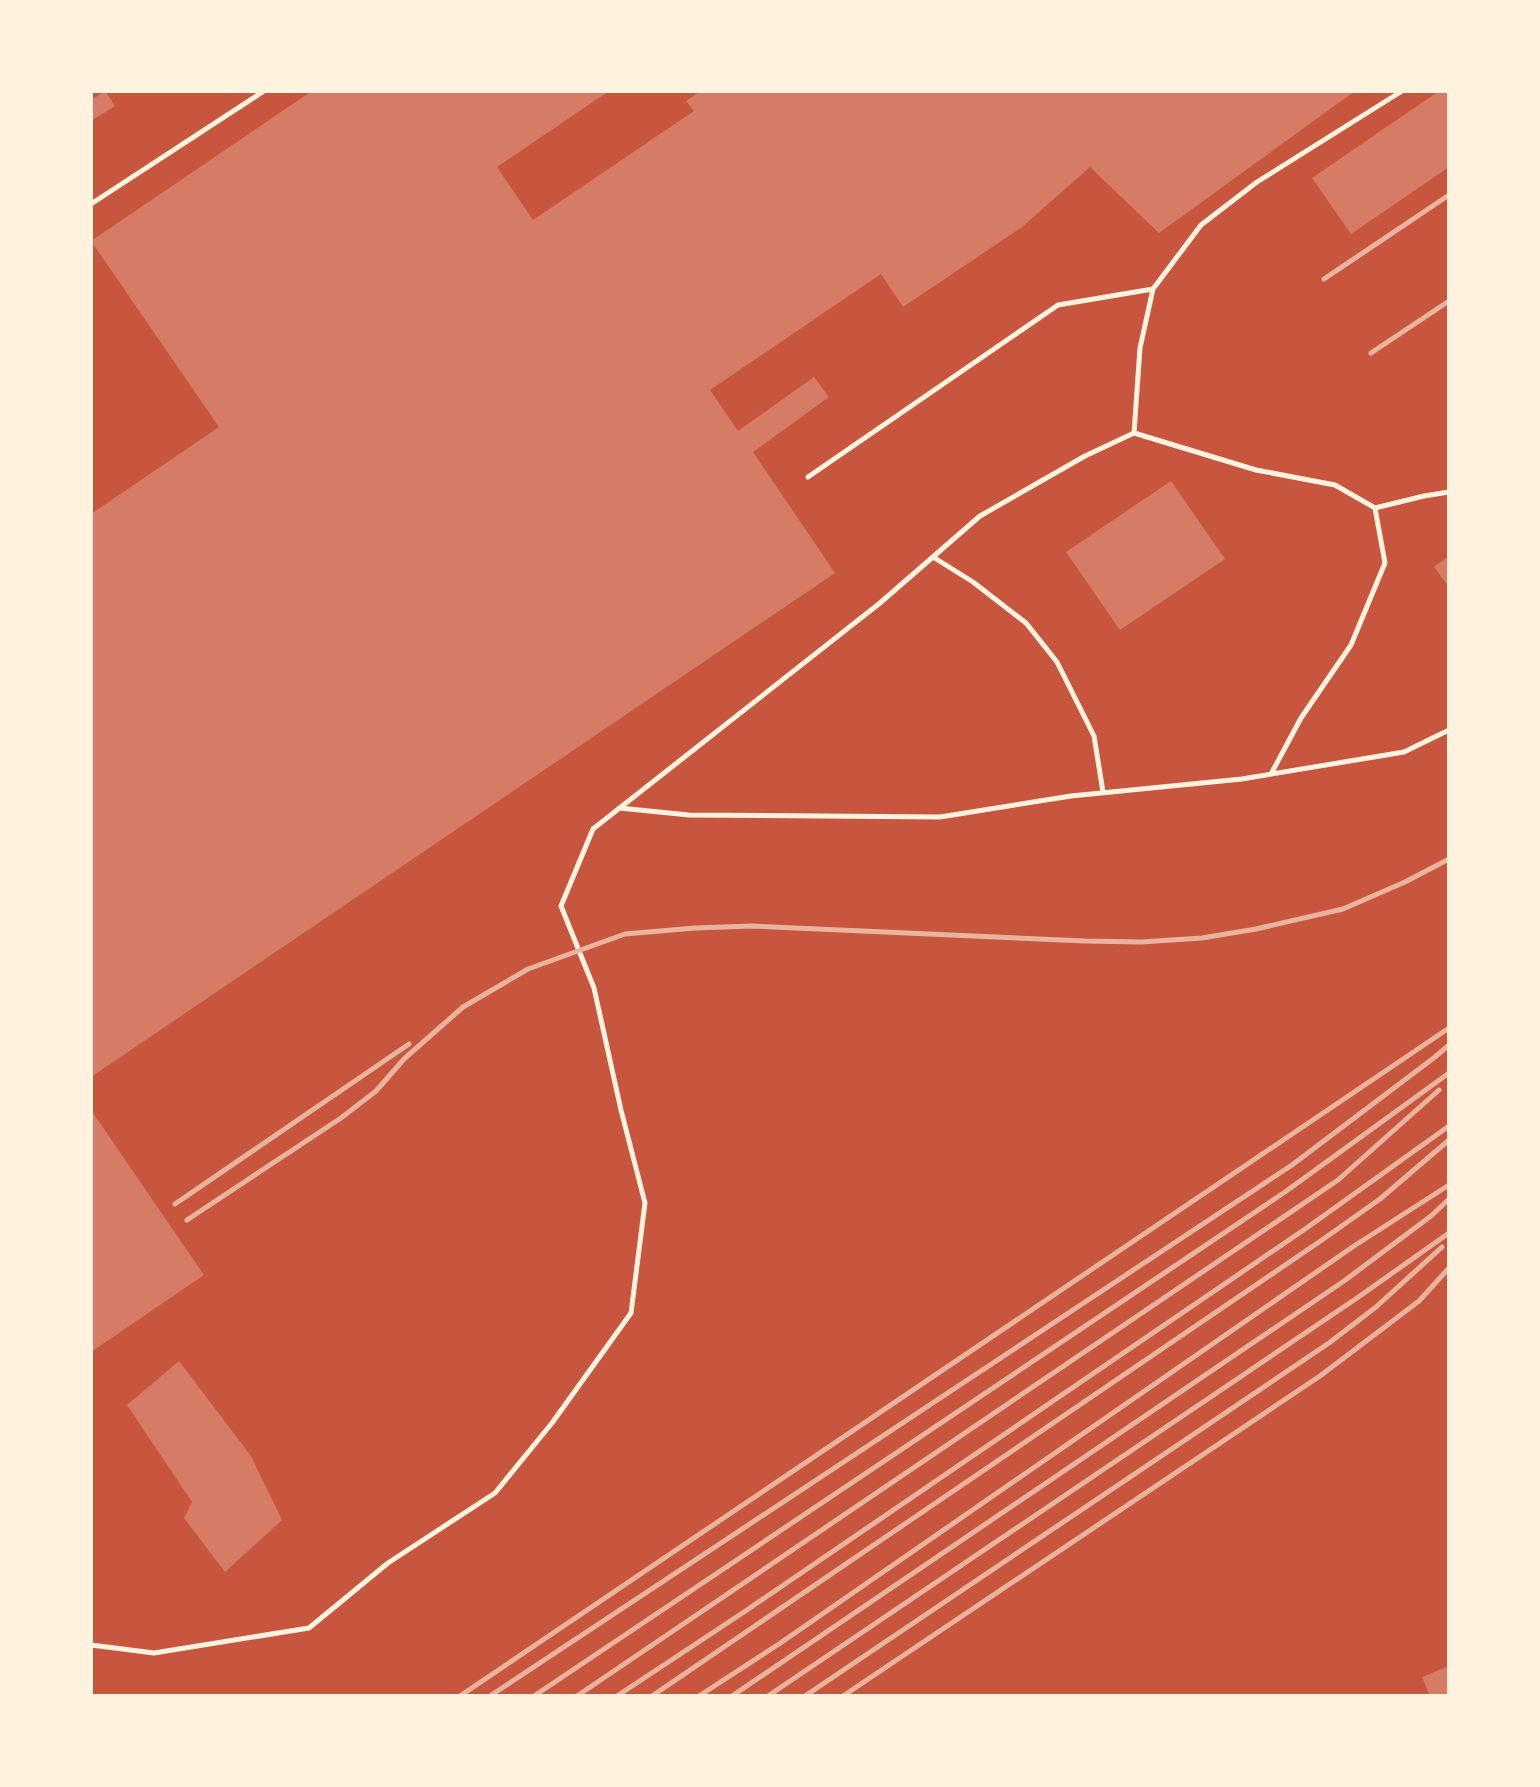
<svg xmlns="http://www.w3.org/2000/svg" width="1540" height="1787" viewBox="0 0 1540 1787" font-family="Mulish,sans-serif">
<rect width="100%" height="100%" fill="#c8553d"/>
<path fill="#d67c66" d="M105,91L115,106L91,121V100Z
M312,91H609L497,167L533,220L694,111L686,101L701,91H1355L1159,233L1090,167L1022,227L903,307L881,274L710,390L738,431L814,377L829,397L753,452L835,573L91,1077V514L219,427L91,241Z
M1439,91H1449V167L1351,234L1312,178Z
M1171,481L1225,559L1120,630L1066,552Z
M1449,556V587L1434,567Z
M91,1110L204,1275L91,1352Z
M179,1361L251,1456L282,1520L225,1572L184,1518L192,1502L127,1405Z
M1449,1666V1696H1430L1422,1677Z"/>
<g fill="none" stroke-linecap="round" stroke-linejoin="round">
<path stroke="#fff3e0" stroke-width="5" d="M91,204L264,91
M1134,433L1256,470L1335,485L1375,508L1385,563L1351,645L1301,718L1271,774
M808,477L1058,305L1153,289
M1375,508L1424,496L1449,492
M933,557L973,582L1026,623L1057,662L1094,736L1103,792
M619,808L689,815L940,817L1071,796L1242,779L1404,752L1449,730
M91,1645L154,1653L309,1628L388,1563L495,1493L552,1423L631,1313L645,1203L621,1110L594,988L561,906L593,829L880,603L980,516L1085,456L1134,433L1140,348L1153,289L1201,225L1257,182L1402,91"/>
<path stroke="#e9b49f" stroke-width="5" d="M1324,279L1449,195
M1371,353L1449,301
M175,1204L409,1044
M187,1220L341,1118L376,1091L404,1059L463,1007L528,969L625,934L695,928L752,926L1085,941L1141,942L1202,938L1256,929L1343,909L1405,882L1449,859
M460,1696L1449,1028
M490,1696L1292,1165L1435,1057L1449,1045
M534,1696L1285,1192L1449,1073
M577,1696L1338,1180L1439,1090
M617,1696L744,1612L1308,1227L1449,1126
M652,1696L1322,1240L1380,1199L1449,1140
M699,1696L779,1644L1354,1246L1449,1185
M732,1696L1344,1281L1431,1216L1449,1199
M768,1696L1357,1298L1449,1233
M805,1696L1329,1343L1376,1307L1442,1247
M843,1696L1320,1376L1419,1301L1449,1268"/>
</g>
<rect width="1540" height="1787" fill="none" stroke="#fff3e0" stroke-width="186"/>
</svg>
